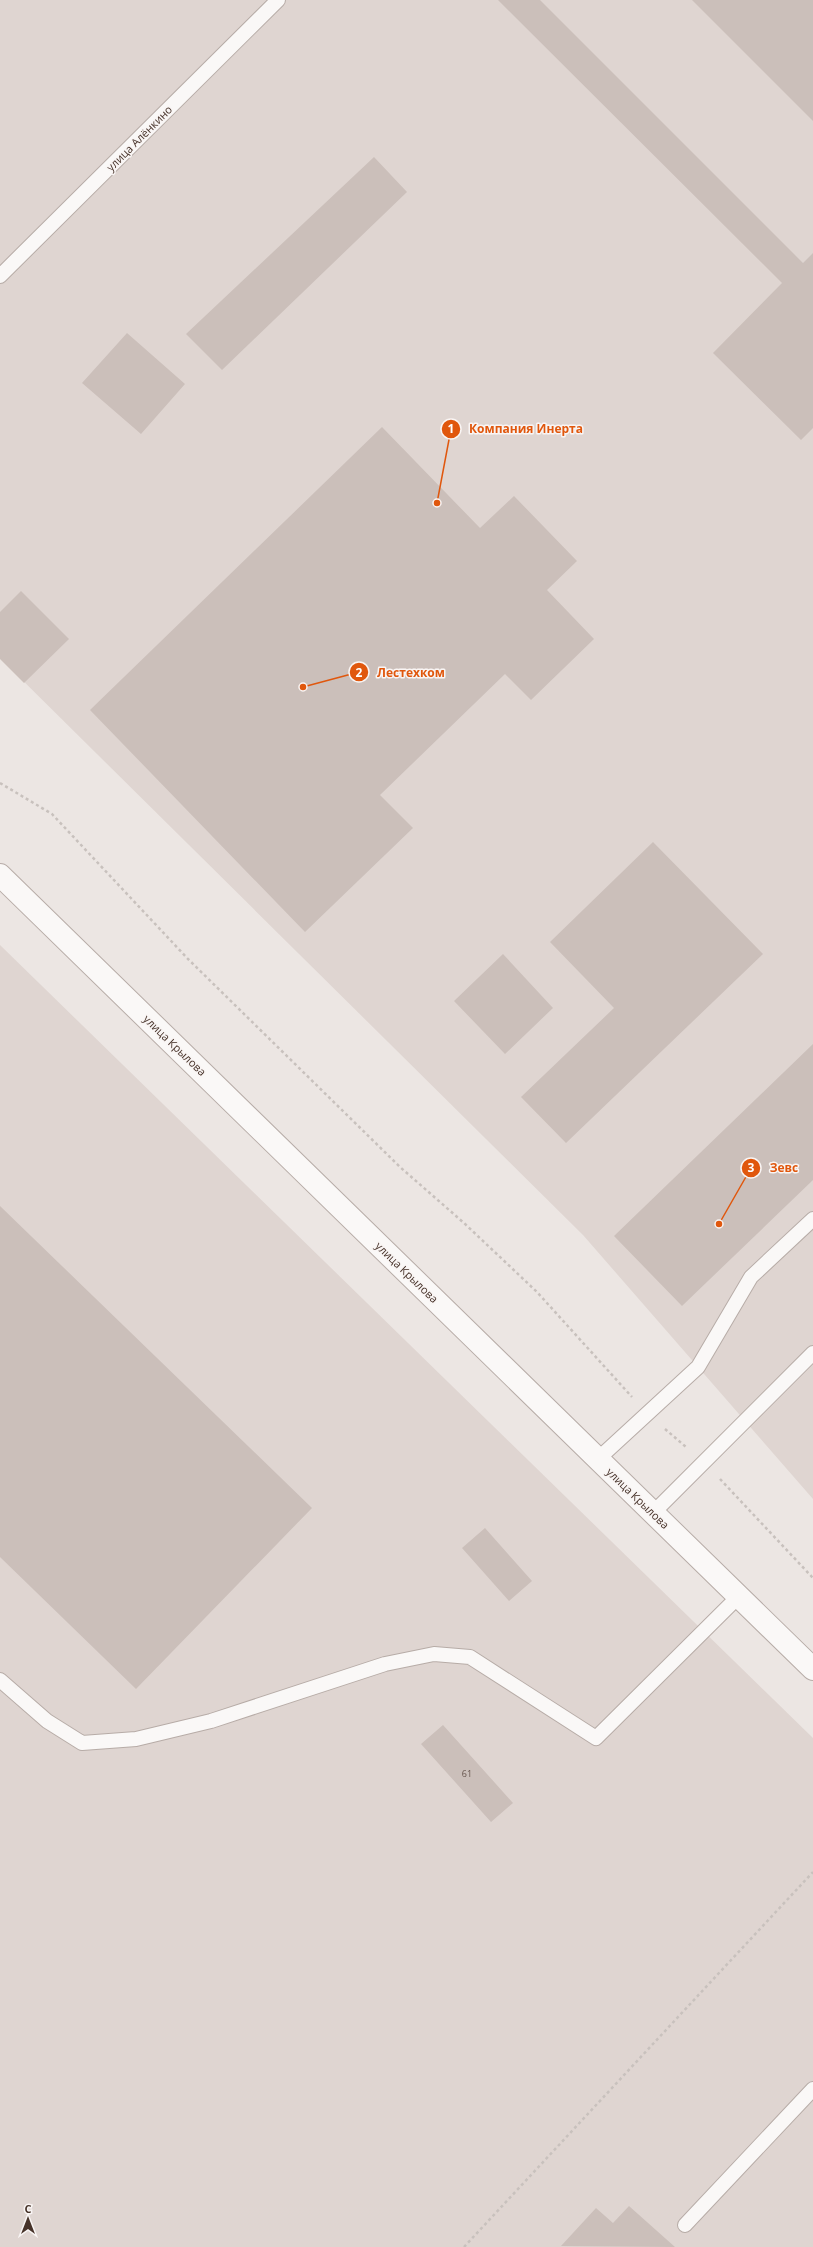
<svg xmlns="http://www.w3.org/2000/svg" width="813" height="2247" viewBox="0 0 813 2247" font-family="'Open Sans',sans-serif">
<rect width="100%" height="100%" fill="#ece6e3"/>
<path fill="#dfd5d1" d="M0,0H813V1499L583,1235L0,658Z
M0,945L813,1738V2247H0Z"/>
<path fill="#cbbfba" d="M498,0H540L803,263L813,253V428L801,440L713,353L782,283Z
M692,0H813V121Z
M374,157L407,192L222,370L186,334Z
M127,333L185,384L141,434L82,383Z
M382,427L480,528L514,496L577,561L547,590L594,639L531,700L505,674L380,795L413,828L305,932L90,710Z
M21,591L69,639L24,683L0,659V612Z
M653,842L763,954L566,1143L521,1097L614,1008L550,942Z
M503,954L553,1008L505,1054L454,1001Z
M813,1044V1180L682,1306L614,1236Z
M0,1206L312,1508L136,1689L0,1557Z
M485,1528L532,1581L509,1601L462,1548Z
M443,1725L513,1803L491,1822L421,1744Z
M629,2206L675,2247L561,2246L596,2208L613,2223Z"/>
<g fill="none" stroke-linecap="round" stroke-linejoin="round">
<defs>
<path id="service" d="M0,276L278,0
M598,1459L698,1367L751,1277L813,1219
M653,1513L813,1353
M0,1680L47,1721L82,1743L136,1739L211,1721L385,1664L434,1654L470,1657L596,1738L739,1596
M685,2225L813,2089"/>
<path id="tertiary" d="M0,875L813,1669"/>
</defs>
<use href="#service" stroke="#b7aca7" stroke-width="16"/>
<use href="#tertiary" stroke="#b7aca7" stroke-width="24"/>
<path stroke="#c8c1bd" stroke-width="2.5" stroke-dasharray="3 3" stroke-linecap="butt" d="M0,783L52,814L188,959L400,1167L464,1223L537,1292L632,1397
M665,1429L686,1447
M720,1479L813,1578
M464,2247L813,1872"/>
<use href="#service" stroke="#faf8f7" stroke-width="14"/>
<use href="#tertiary" stroke="#faf8f7" stroke-width="22"/>
</g>
<g text-anchor="middle" dominant-baseline="central" stroke-width="3" stroke-linejoin="round" paint-order="stroke">
<g font-size="9" fill="#67554d">
<text x="467" y="1773">61</text>
</g>
<g font-size="11" fill="#463229" stroke="#f9f5f4">
<text transform="translate(139 138) rotate(-45)">улица Алёнкино</text>
<text transform="translate(175 1045) rotate(44)">улица Крылова</text>
<text transform="translate(407 1272) rotate(44)">улица Крылова</text>
<text transform="translate(638 1498) rotate(44)">улица Крылова</text>
</g>
</g>
<path fill="none" stroke="#e0570d" stroke-width="1.5" d="M437 503L451 429M303 687L359 672M719 1224L751 1168"/>
<g fill="#e0570d" stroke="#f9f5f4" stroke-width="1.5">
<circle cx="437" cy="503" r="4"/>
<circle cx="303" cy="687" r="4"/>
<circle cx="719" cy="1224" r="4"/>
<circle cx="451" cy="429" r="10"/>
<circle cx="359" cy="672" r="10"/>
<circle cx="751" cy="1168" r="10"/>
</g>
<g font-size="12" text-anchor="middle" font-weight="bold" fill="#fff">
<text x="451" y="433">1</text>
<text x="359" y="677">2</text>
<text x="751" y="1172">3</text>
</g>
<g font-size="12" text-anchor="middle" font-weight="bold" fill="#e0570d" stroke="#f9f5f4" stroke-width="3" stroke-linejoin="round" paint-order="stroke">
<text x="526" y="433">Компания Инерта</text>
<text x="411" y="677">Лестехком</text>
<text x="784" y="1172">Зевс</text>
</g>
<g transform="translate(28 2219)" stroke="#f9f5f4" stroke-width="3" paint-order="stroke">
<path d="M0-3L7 15L0 10L-7 15Z" fill="#463229"/>
<text y="-6" font-size="11" font-weight="bold" text-anchor="middle" fill="#463229">С</text>
</g>
</svg>
